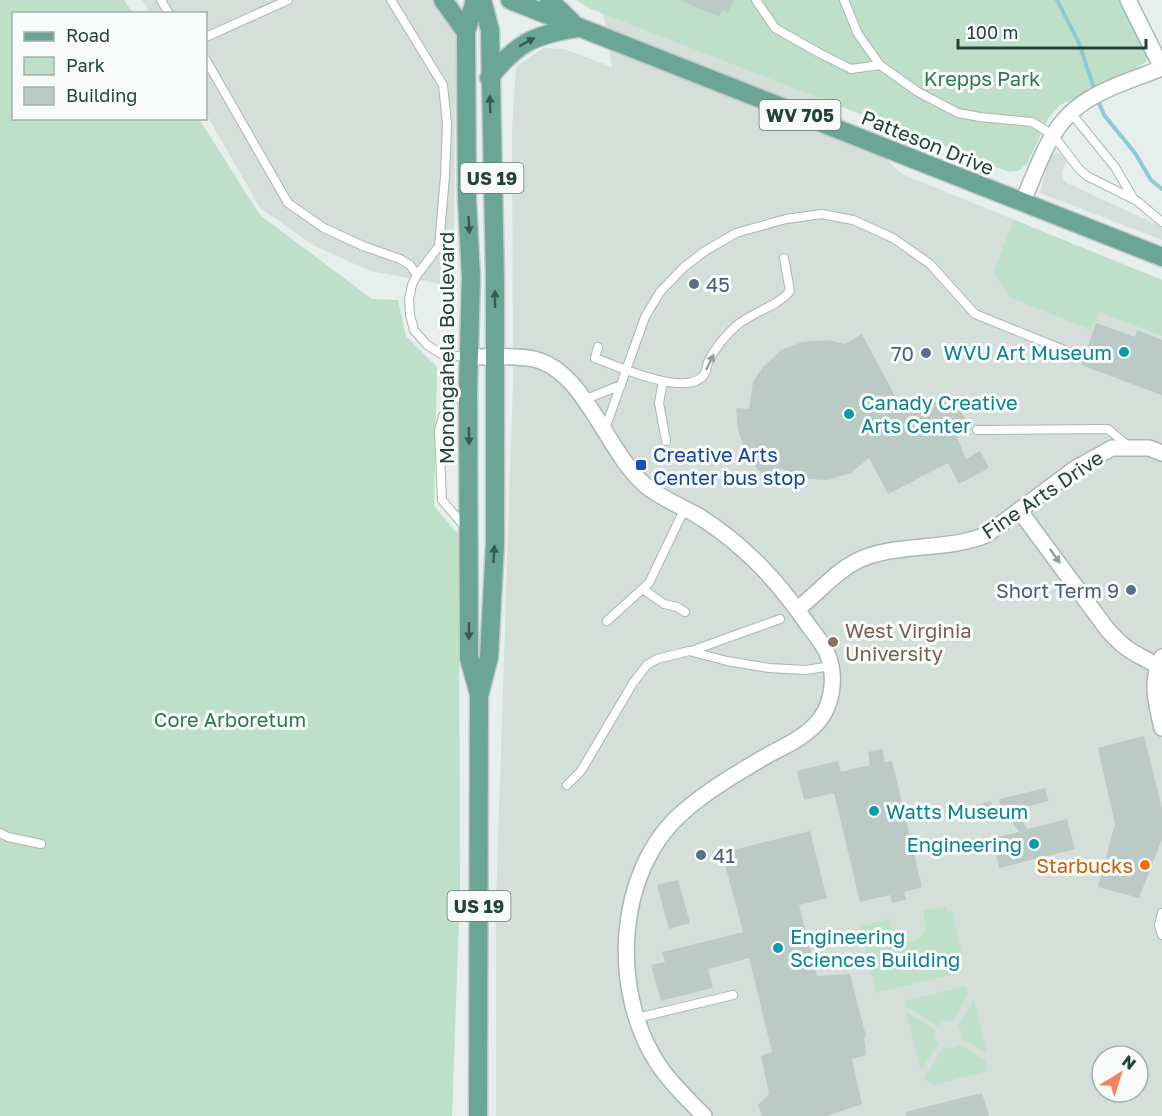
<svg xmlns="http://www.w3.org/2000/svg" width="1162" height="1116" viewBox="0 0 1162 1116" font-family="'Golos Text',sans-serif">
<rect width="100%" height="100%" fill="#e6efeb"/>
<path fill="#d4dfda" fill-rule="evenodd" d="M142,0H457L453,286L370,271L313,245L260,208L206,114V14L150,13Z
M601,0L783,64L902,174L1162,280V1116H496V902L513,382L512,128L516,67L543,48L564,49L612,67ZM1102,1056H1138V1092H1102Z
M1057,152L1068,157L1062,172L1063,179L1067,183L1162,227V240L1040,193L1049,158Z"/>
<path fill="#bfe0c8" d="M0,0H124L133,13L14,14V118L199,119L260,215L372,299L398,300L406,336L437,367L434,506L459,535L460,890L452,1116H0Z
M576,0H1128L1152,48L1146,62L1111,82L1060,105L1049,117L1027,164L1018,171L1009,172L591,9Z
M1014,220L1162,280V336L1099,312L1091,330L1011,298L993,273Z
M946,906L948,912L952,911L963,955L959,957L962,972L876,993L860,927L889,919C890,926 892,933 896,938C905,946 921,942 924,931C926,924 924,918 923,911Z
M966,986L968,994L953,1021H944L938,1026L906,1006L905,1001Z
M974,1000L987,1053L962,1039V1032L958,1025Z
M906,1012L935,1030L934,1037L939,1044L921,1070Z
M960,1045L985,1060L987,1071L934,1085L924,1078L944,1047L953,1048Z"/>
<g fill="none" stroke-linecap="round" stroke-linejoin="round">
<path stroke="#8ec9d4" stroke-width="4" d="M1057,0L1079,43L1095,91
M1097,98L1104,115L1135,153L1151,180L1162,189"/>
</g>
<path fill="#bbcac4" d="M680,0H734L728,13L722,10L719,17Z
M1096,323L1135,337L1137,330L1162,340V395L1081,365Z
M862,334L903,411L922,401L925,407L950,394L965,418L952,425L966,459L980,451L989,468L959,484L948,463L888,494L869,458L851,473L828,480L807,479L782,469L774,481L757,469L745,450L738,430L736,408L749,409L753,382L763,367L781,350L802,342L828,340L845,344Z
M1144,736L1162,808V839L1139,898L1098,887L1115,824L1098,748Z
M882,749L885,762L892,761L922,887L904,892L906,900L892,903L890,895L860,902L834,793L804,800L797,771L838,761L841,772L870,765L868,752Z
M1045,788L1049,801L1014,810L1028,829L1067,819L1075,849L999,868L993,838L1019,832L1006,813L1007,812L1002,813L999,799Z
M991,801L993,810L960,820L957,810Z
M810,831L827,898L799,905L817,976L850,974L866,1036L864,1037L866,1055L852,1059L862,1104L827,1116H762L758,1105L769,1094L761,1056L772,1052L749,958L708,969L713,988L661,1001L651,965L665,962L662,952L743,932L723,857L726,856L725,852Z
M678,880L690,923L669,929L657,885Z
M982,1093L989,1116H906V1112Z"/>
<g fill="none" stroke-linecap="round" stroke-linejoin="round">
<defs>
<path id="service" d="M161,0L169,14
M391,0L443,85L447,124L445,176L439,246L417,275L412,285L409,299L410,315L414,330L427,345L443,355L468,357
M756,0L775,28L819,53L851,69L880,65L918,92L958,113L980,117L1032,122L1053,135L1079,169L1087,176L1137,201L1162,222
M844,0L858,34L880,65
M206,37L288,0
M206,60L288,203L324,228L363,246L400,259L410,265L417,275
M1071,113L1115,167L1133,198
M598,347L595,358C617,366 687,398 704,375C706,372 707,366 708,362C715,348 725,336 736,326C752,312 777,307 790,291L784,258
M663,381L659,403L666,441
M584,400L621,385
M977,430L1108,429L1128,446
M604,432L645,317L660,292L684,267L705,251L736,233L786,219L822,214L853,220L893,238L930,264L975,314L1071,353
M465,527L442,500L439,430L443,416L452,401L467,391
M643,589L664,604L677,607L685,612
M607,621L649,583L685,508
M691,651L780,619
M567,785L581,771L633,683L647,665L657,659L689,651L727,661L769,668L806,670L831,666
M0,833L8,837L41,844
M1162,913L1159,925L1162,935
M637,1018L733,995"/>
<path id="minor" d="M1128,0L1162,68
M1022,203C1034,177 1045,141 1064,120C1087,92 1130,81 1162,68
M469,357C490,357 514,355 534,359C585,371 606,451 645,485C661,499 682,506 700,517C744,545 776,579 806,622C813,632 822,642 827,653C837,677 833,709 813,727C801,739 783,747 768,755C739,772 708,790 683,812C615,871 610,991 658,1064C670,1083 689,1100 704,1116
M1019,510L1107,629C1126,651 1133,652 1158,666
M797,609C817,595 832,574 855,562C892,542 944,552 986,535L1076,468L1112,448H1149L1162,453
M1162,657C1150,680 1156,704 1162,728"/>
<path id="primary" d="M443,0L466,32
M475,0L466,32L467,200L471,277L468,390L469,658L479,694
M510,0L1162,257
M549,0L572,22
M489,78C517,43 533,35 577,28
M478,1116L479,696L489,657L495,544V280L490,30L482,0"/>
</defs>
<use href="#service" stroke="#a8b8b2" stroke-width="10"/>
<use href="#minor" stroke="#a8b8b2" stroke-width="18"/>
<use href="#primary" stroke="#c2cac8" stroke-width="21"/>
<use href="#service" stroke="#fff" stroke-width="8"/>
<use href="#minor" stroke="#fff" stroke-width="15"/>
<use href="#primary" stroke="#6aa596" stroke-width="18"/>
</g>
<defs><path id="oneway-solid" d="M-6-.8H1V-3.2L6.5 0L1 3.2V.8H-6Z" transform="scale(1.5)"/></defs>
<g fill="#365b51">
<use href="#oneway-solid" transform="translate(527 42) rotate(-29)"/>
<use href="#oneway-solid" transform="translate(490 104) rotate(-92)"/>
<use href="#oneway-solid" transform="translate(469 225) rotate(87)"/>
<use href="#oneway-solid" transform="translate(495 299) rotate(-90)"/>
<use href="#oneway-solid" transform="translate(469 436) rotate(89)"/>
<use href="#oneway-solid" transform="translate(494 554) rotate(-87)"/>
<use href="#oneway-solid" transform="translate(469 631) rotate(90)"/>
</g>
<g fill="#92a09c">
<use href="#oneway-solid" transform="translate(710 362) rotate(-64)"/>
<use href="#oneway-solid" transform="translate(1055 556) rotate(54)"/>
</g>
<g fill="#5c6f8a" stroke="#f7fbf9" stroke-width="2">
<circle cx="694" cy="284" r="6"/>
<circle cx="926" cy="353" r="6"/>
<circle cx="1131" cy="590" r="6"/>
<circle cx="701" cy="855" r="6"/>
</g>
<g fill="#0f9aa8" stroke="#f7fbf9" stroke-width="2">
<circle cx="1124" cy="352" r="6"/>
<circle cx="849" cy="414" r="6"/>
<circle cx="874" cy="811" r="6"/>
<circle cx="1034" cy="844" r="6"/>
<circle cx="778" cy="948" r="6"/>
</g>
<rect fill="#1a4fb4" stroke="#f7fbf9" stroke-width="2" x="635" y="459" width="12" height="12" rx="3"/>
<circle fill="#8d6e63" stroke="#f7fbf9" stroke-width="2" cx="833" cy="642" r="6"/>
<circle fill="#e8710a" stroke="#f7fbf9" stroke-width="2" cx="1145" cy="865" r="6"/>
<g text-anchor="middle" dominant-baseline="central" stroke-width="6" stroke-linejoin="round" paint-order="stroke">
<g fill="#f7fbf9" stroke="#637a73" stroke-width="1.5">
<rect x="759.5" y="100" width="81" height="30" rx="4.5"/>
<rect x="460.5" y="163" width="63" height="30" rx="4.5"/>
<rect x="447.5" y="891" width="63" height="30" rx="4.5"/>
</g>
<g font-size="18" font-weight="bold" fill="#24423a">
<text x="800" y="115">WV 705</text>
<text x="492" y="178">US 19</text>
<text x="479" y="906">US 19</text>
</g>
<g font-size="20" fill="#2d7a4b" stroke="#f7fbf9">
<text x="982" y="78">Krepps Park</text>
<text x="230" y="719">Core Arboretum</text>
</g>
<g font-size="20" fill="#24423a" stroke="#f7fbf9">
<text transform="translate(928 142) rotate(22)">Patteson Drive</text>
<text transform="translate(446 348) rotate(-90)">Monongahela Boulevard</text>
<text transform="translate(1042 494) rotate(-34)">Fine Arts Drive</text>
</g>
<g font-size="20" fill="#4e5e75" stroke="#f7fbf9" text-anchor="start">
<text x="706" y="284">45</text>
<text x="914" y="353" text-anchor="end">70</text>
<text x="1119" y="590" text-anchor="end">Short Term 9</text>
<text x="713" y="855">41</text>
</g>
<g font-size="20" fill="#0d838f" stroke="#f7fbf9" text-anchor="start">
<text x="1112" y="352" text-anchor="end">WVU Art Museum</text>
<text x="861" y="402">Canady Creative<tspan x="861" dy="23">Arts Center</tspan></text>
<text x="886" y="811">Watts Museum</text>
<text x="1022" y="844" text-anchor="end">Engineering</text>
<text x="790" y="936">Engineering<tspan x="790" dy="23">Sciences Building</tspan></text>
</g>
<g font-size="20" fill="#164399" stroke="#f7fbf9" text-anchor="start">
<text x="653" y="454">Creative Arts<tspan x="653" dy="23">Center bus stop</tspan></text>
</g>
<g font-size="20" fill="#785e54" stroke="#f7fbf9" text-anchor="start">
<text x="845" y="630">West Virginia<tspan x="845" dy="23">University</tspan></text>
</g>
<g font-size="20" fill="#c56008" stroke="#f7fbf9" text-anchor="end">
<text x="1133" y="865">Starbucks</text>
</g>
</g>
<rect x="12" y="12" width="195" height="108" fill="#f7fbf9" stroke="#a3b1ad" stroke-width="1.5"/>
<rect x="24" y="32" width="30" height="9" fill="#6aa596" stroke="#a3b1ad" stroke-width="1.5"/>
<text x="66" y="42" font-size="18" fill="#24423a">Road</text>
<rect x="24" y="57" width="30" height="18" fill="#bfe0c8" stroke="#a3b1ad" stroke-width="1.5"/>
<text x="66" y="72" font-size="18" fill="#24423a">Park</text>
<rect x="24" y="87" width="30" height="18" fill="#bbcac4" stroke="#a3b1ad" stroke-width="1.5"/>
<text x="66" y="102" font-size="18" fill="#24423a">Building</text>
<g transform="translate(1120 1074) rotate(38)"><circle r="28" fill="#f7fbf9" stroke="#a3b1ad" stroke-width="1.5"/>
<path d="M0-4.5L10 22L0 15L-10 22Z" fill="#f4845f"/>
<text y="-9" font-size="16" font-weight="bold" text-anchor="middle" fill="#24423a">N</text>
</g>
<path d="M958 39v9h188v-9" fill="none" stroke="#24423a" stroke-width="3"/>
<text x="967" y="39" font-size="18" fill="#24423a" stroke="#f7fbf9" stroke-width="4.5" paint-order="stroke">100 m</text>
</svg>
